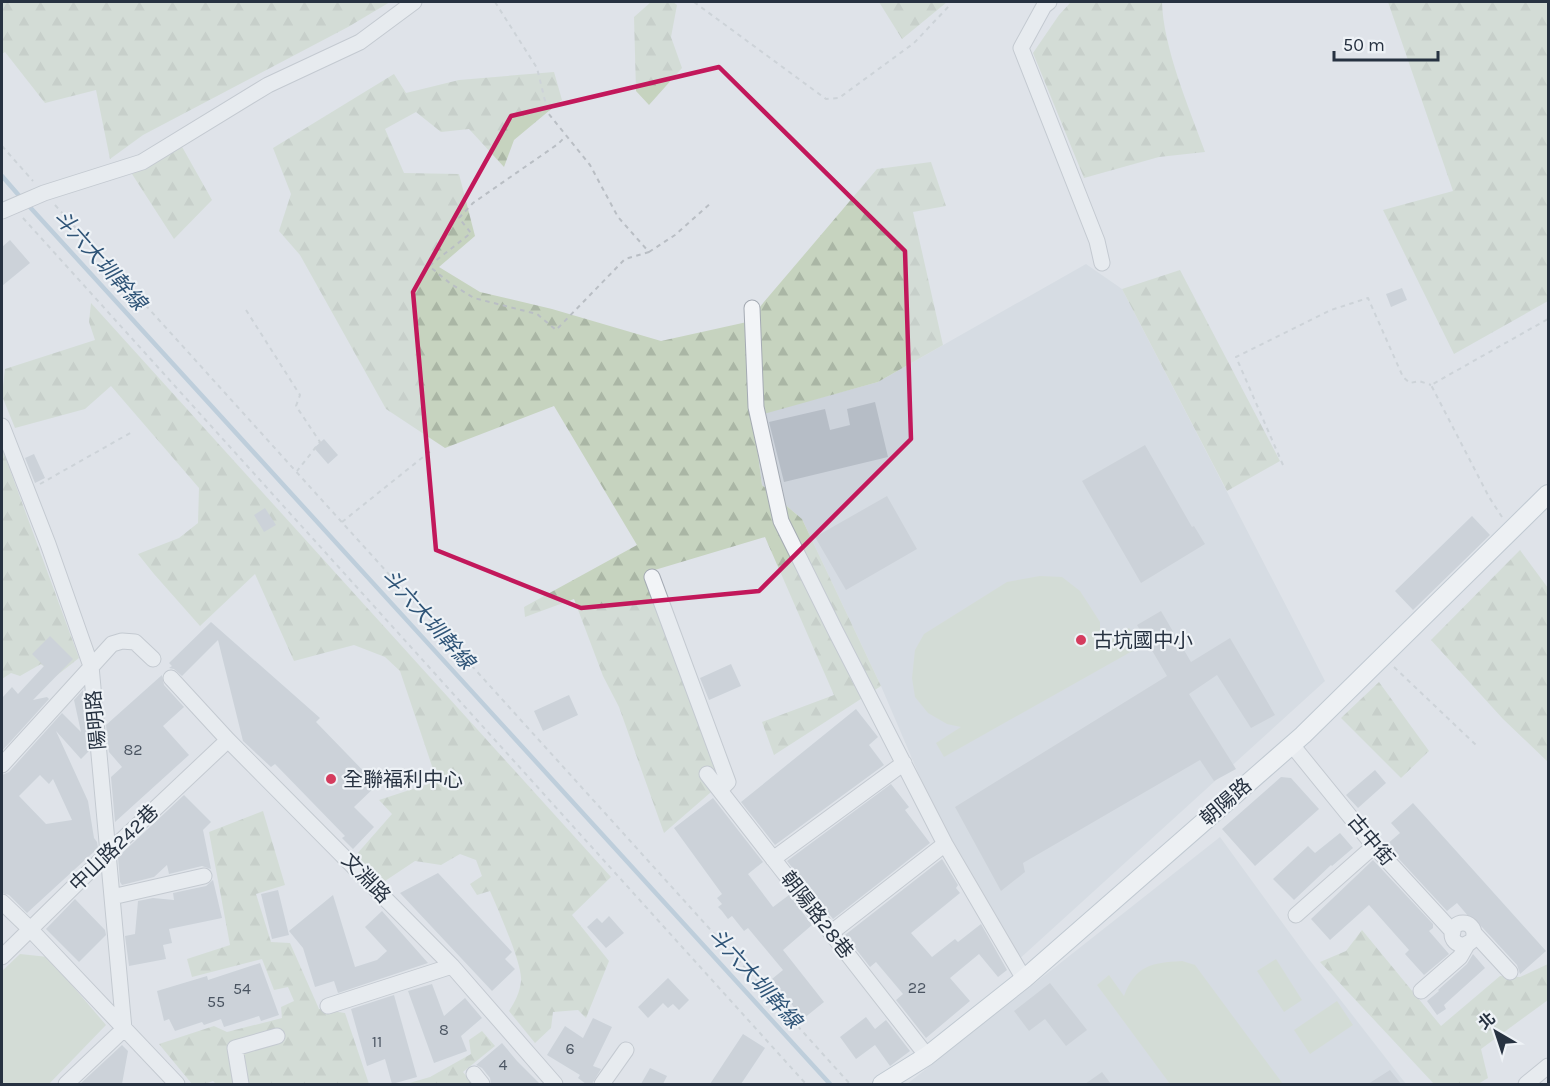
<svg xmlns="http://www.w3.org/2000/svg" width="1550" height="1086" viewBox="0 0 1550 1086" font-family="Karla,'Noto Sans TC',sans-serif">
<defs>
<pattern id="forest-firs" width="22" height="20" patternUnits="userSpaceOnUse" patternTransform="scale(1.5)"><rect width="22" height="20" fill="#c6d3bf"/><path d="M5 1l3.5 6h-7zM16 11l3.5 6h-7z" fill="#aab6a5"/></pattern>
</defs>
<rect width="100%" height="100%" fill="#dfe3e9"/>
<path fill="#cdd3db" d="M1086,264L1122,289L1325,681L1016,962L949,845L881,686L802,519L762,485L753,416L878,382Z
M1220,837L1308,958L1406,1084H907Z"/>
<path fill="#c6d3bf" d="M1040,576L1062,577L1080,591L1100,622V646L1129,628L1143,645L944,757L936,743L961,727L947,724L928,713L915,697L912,678L915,650L924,634L1007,582Z
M20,954L48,957L106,1025L49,1084H2V971Z
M1276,959L1302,1000L1284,1012L1257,971Z
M1182,961L1195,965L1283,1084H1170L1097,985L1109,975L1124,996C1136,965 1151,963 1182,961Z
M1337,1001L1353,1025L1310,1054L1294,1030Z"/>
<path fill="url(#forest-firs)" d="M2,2H390L348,27L143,135L110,159L96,90L45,103L5,52L2,54Z
M651,2H673L677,5L671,37L682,68L649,105L636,91L634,17Z
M879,2H947L902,39Z
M1071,2H1162C1163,47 1189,108 1205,152L1159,157L1084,178L1033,53L1059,15Z
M1388,2H1548V301L1454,354L1383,210L1453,191Z
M554,72L562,100L514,140L504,167L469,129L441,132L416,112L385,129L404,173L459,174L475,236L439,267L480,292L552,309L661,341L747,322L877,169L931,162L946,206L913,212L943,345L878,382L753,417L762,485L802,519L881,686L774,755L762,722L834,695L765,537L648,572L726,779L664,833L619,707L603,676L574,599L525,617L524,607L637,545L554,406L445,448L386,409L300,255L279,231L291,194L273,148L394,74L406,93L459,80Z
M181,145L212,200L174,239L132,174Z
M1180,270L1280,461L1227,491L1122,289Z
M91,303L611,877L572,915L609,961L586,1018L578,1010L553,1012L551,1028L535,1043L509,1011C515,1002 520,992 521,981C523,965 497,907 490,891L477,895L470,884L482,876L476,860L460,854L441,865L415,861L382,883L356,855L392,814L379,800L437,781L400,671L385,657L354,645L294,661L255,574L200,626L154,574L138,554L179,538L198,523L199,488L111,386L85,409L15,428L2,396L5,369L95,340L89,322Z
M2,448L79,658L56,676L41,664L20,676L11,673L2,679Z
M1520,550L1548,588V762L1503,719L1431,640Z
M1379,682L1429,751L1401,778L1341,718Z
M263,811L285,885L256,894L271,942L290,943L319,1009L345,1013L369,1084H216L213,1081L205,1084H192L159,1044L214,1026L227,1032L282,1018L281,1007L294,1001L288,987L274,990L262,959L192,977L187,959L230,945L209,832Z
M1362,930L1441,1026L1500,976L1520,977L1548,964V1000L1481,1049L1488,1078L1478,1084H1434L1320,962L1346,951Z
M482,1031L495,1046L463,1072L473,1084H406L430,1077L471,1054L469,1040Z"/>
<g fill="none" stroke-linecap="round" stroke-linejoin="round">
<path stroke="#98b4cb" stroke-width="4.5" d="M2,176L22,199
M28,205L830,1084"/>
</g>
<path fill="#b6bdc6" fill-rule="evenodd" d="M10,240L30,263L2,286V247Z
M1402,288L1407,300L1391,307L1386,294Z
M875,402L888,457L784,482L769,422L825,409L830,430L850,425L847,409Z
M324,439L338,455L328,464L314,448Z
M1145,445L1192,527L1194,526L1205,544L1141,583L1082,481Z
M34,454L45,478L35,483L25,458Z
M887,496L917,549L846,590L815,537Z
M265,508L276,525L264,532L254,515Z
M1472,516L1490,535L1413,610L1395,591Z
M1161,611L1191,662L1230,638L1275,715L1251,728L1217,675L1189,694L1236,769L1214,781L1200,760L1023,863L1025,872L1001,891L955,807L1167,676L1137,625Z
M211,622L320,718L316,722L377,785L354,807L374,827L353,849L342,838L345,836L275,764L271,767L243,741L218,640L182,676L174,669L169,668L172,666L169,663Z
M50,636L73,659L33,700L47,697L49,699L2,751V698L12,687L18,694L44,666L32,654Z
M731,664L741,686L709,700L700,678Z
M162,675L164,685L184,707L163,726L189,755L115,822L111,777L122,767L109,752L106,725Z
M83,690L89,751L81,759L56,731L88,801L94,838L97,842L98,848L27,913L9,895L2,893V775L9,772L62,713L81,732L74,700ZM40,775L49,784L53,779L72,820L46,824L19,796Z
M569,695L578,715L543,731L534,711Z
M856,709L878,737L869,745L884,765L775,845L741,802Z
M1375,770L1386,783L1358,808L1346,795Z
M1281,777L1291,778L1319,809L1255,866L1222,829Z
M891,784L909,807L905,810L930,843L833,919L787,861Z
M184,795L211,822L203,830L211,869L202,866L169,874L167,865L154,877L122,885L120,882L118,857Z
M713,798L763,862L748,874L773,907L789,895L812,925L783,950L824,1002L803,1019L772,979L783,970L748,928L744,931L732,916L728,919L722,911L718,907L722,904L717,898L722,894L674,828Z
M1413,803L1546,951L1520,974L1517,965L1481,926L1475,924L1457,903L1447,911L1386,845L1400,833L1391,823Z
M1340,833L1353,848L1332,866L1331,865L1294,900L1273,879L1308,846L1315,853Z
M942,859L958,885L956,888L960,893L911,933L932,957L955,939L958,942L981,924L1007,970L998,977L979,954L950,978L970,1001L926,1038L896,1000L903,994L876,962L870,967L845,935Z
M1373,860L1433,924V928L1429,931L1449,954L1424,975L1405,954L1409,950L1369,905L1330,940L1311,919Z
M438,873L512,952L505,959L515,969L492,991L400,893Z
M213,880L222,918L169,929L172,943L163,945L166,959L129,966L125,936L135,934L138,901L153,898L174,900L173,893L206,886Z
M278,890L289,935L272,939L261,894Z
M333,895L355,967L377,960L387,951L365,927L382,911L428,963L338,993L334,981L315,987L303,948L289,931Z
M75,899L105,930L106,935L79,962L46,929Z
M609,916L624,933L606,948L587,927L597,918L602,923Z
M1473,954L1485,968L1444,1005L1446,1009L1437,1015L1427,1001L1439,991L1438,990L1467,964Z
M260,963L279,1015L261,1021L259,1016L224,1027L221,1019L204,1025L202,1022L175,1031L169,1019L164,1021L157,991L207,976L208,980Z
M668,978L689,1000L679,1010L673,1004L668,1008L663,1003L648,1018L638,1007Z
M1050,983L1087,1030L1066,1046L1045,1019L1029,1031L1014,1011Z
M432,984L444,1016L465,998L482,1018L461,1036L467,1051L434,1063L408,991Z
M394,995L417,1077L392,1084L385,1059L367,1066L351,1009Z
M866,1017L875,1029L886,1020L910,1051L890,1066L875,1045L856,1059L840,1037Z
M593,1018L612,1027L593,1066L601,1069L592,1084H586L578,1078L580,1075L547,1055L565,1026L583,1038Z
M743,1034L765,1048L741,1084H710Z
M502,1043L517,1061L540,1084H491L490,1078L482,1068L476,1065Z
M122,1045L128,1051L122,1084H80Z
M650,1068L667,1076L663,1084H641Z
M1390,1070L1401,1084H1368Z
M1102,1072L1111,1084H1085Z"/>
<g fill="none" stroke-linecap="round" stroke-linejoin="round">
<defs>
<path id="minor" d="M1049,2L1044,6L1021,48L1097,241L1102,263
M2,211L44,193L142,162L268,85L360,42L414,2
M752,308L756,407L781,521L835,630L945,844L1024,979
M2,426L48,544L91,666L124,1029L66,1084
M652,577L728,782L720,790
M171,678L228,740L452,966L555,1084
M1292,745L1374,846L1453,932
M2,765L112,644L122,641L135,642L153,659
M707,774L927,1056
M773,859L904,763
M112,897L204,876
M2,902L30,929L177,1084
M1296,915L1374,846
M1452 934a11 11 0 1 1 22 0a11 11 0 1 1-22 0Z
M832,932L945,844
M1474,933L1510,972
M2,957L107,854L228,740
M1421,991L1460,957L1468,943
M328,1006L452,966
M474,1074L482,1084
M241,1084L235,1048L277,1036
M602,1084L626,1050
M1526,1084L1548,1066"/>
<path id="major" d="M882,1084L927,1056L1024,979L1303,735L1548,494"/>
</defs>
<use href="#minor" stroke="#a4aab3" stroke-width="17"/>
<use href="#major" stroke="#9da9b5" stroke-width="20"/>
<path stroke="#b9bec4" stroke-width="2" stroke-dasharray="4.5 4.5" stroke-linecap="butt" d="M495,2L537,68L548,113L590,165L618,217L649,252L625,259L556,330L537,314L474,298L451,284L429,266L471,233L459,218L473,203L558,144L566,136
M694,2L826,99L839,98L914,43L949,6
M2,146L33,181
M55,205L850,1084
M23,218L806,1084
M649,252L675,235L711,203
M246,310L300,395L296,406L320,442L297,471
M1283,465L1236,357L1331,310L1368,298L1403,377L1410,383L1419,381L1431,385
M40,484L132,432
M1502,517L1489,497L1431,385L1548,319
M342,522L433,449
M1394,667L1476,745"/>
<use href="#minor" stroke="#f2f4f7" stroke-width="15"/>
<use href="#major" stroke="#fff" stroke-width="18"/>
</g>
<path d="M0 0H1550V1086H0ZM719,67L905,251L911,439L759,591L581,608L436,550L413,292L511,116Z" fill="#dfe3e9" fill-opacity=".55" fill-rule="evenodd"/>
<path fill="none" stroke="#c2185b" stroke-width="4.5" stroke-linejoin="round" d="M719,67L905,251L911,439L759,591L581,608L436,550L413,292L511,116Z"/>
<g fill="#d53c5e" stroke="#eef2f6" stroke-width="2">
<circle cx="1081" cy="640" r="6"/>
<circle cx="331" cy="779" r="6"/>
</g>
<g text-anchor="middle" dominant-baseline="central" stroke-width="4.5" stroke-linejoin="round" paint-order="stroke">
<g font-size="16" fill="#4b5562">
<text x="133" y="749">82</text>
<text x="917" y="987">22</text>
<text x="242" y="988">54</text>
<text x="216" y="1001">55</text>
<text x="444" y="1029">8</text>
<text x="377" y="1041">11</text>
<text x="570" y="1048">6</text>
<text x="503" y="1064">4</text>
</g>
<g font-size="20" fill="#273241" stroke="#eef2f6" text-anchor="start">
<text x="1093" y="640">古坑國中小</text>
<text x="343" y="779">全聯福利中心</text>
</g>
<g font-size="20" fill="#273241" stroke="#eef2f6">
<text transform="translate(96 720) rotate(-95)">陽明路</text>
<text transform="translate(1226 802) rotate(-41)">朝陽路</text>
<text transform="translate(1371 840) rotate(50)">古中街</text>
<text transform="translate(114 848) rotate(-44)">中山路242巷</text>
<text transform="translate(366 878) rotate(46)">文淵路</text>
<text transform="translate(817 915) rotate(52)">朝陽路28巷</text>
</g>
<g font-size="21" font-style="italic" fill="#2f5477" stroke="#eef2f6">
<text transform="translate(100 260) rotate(48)">斗六大圳幹線</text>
<text transform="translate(428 619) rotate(48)">斗六大圳幹線</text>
<text transform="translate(755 978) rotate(48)">斗六大圳幹線</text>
</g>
</g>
<rect width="1550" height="1086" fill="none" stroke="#273241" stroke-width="6"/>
<g transform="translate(1496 1032) rotate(321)" stroke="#eef2f6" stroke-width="4.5" paint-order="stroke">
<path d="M0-4.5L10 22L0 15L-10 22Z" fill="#273241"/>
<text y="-9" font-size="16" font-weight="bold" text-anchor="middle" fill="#273241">北</text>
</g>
<path d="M1334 51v9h104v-9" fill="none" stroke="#273241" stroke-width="3"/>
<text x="1343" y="51" font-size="18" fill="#273241" stroke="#eef2f6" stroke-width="4.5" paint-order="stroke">50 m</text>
</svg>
